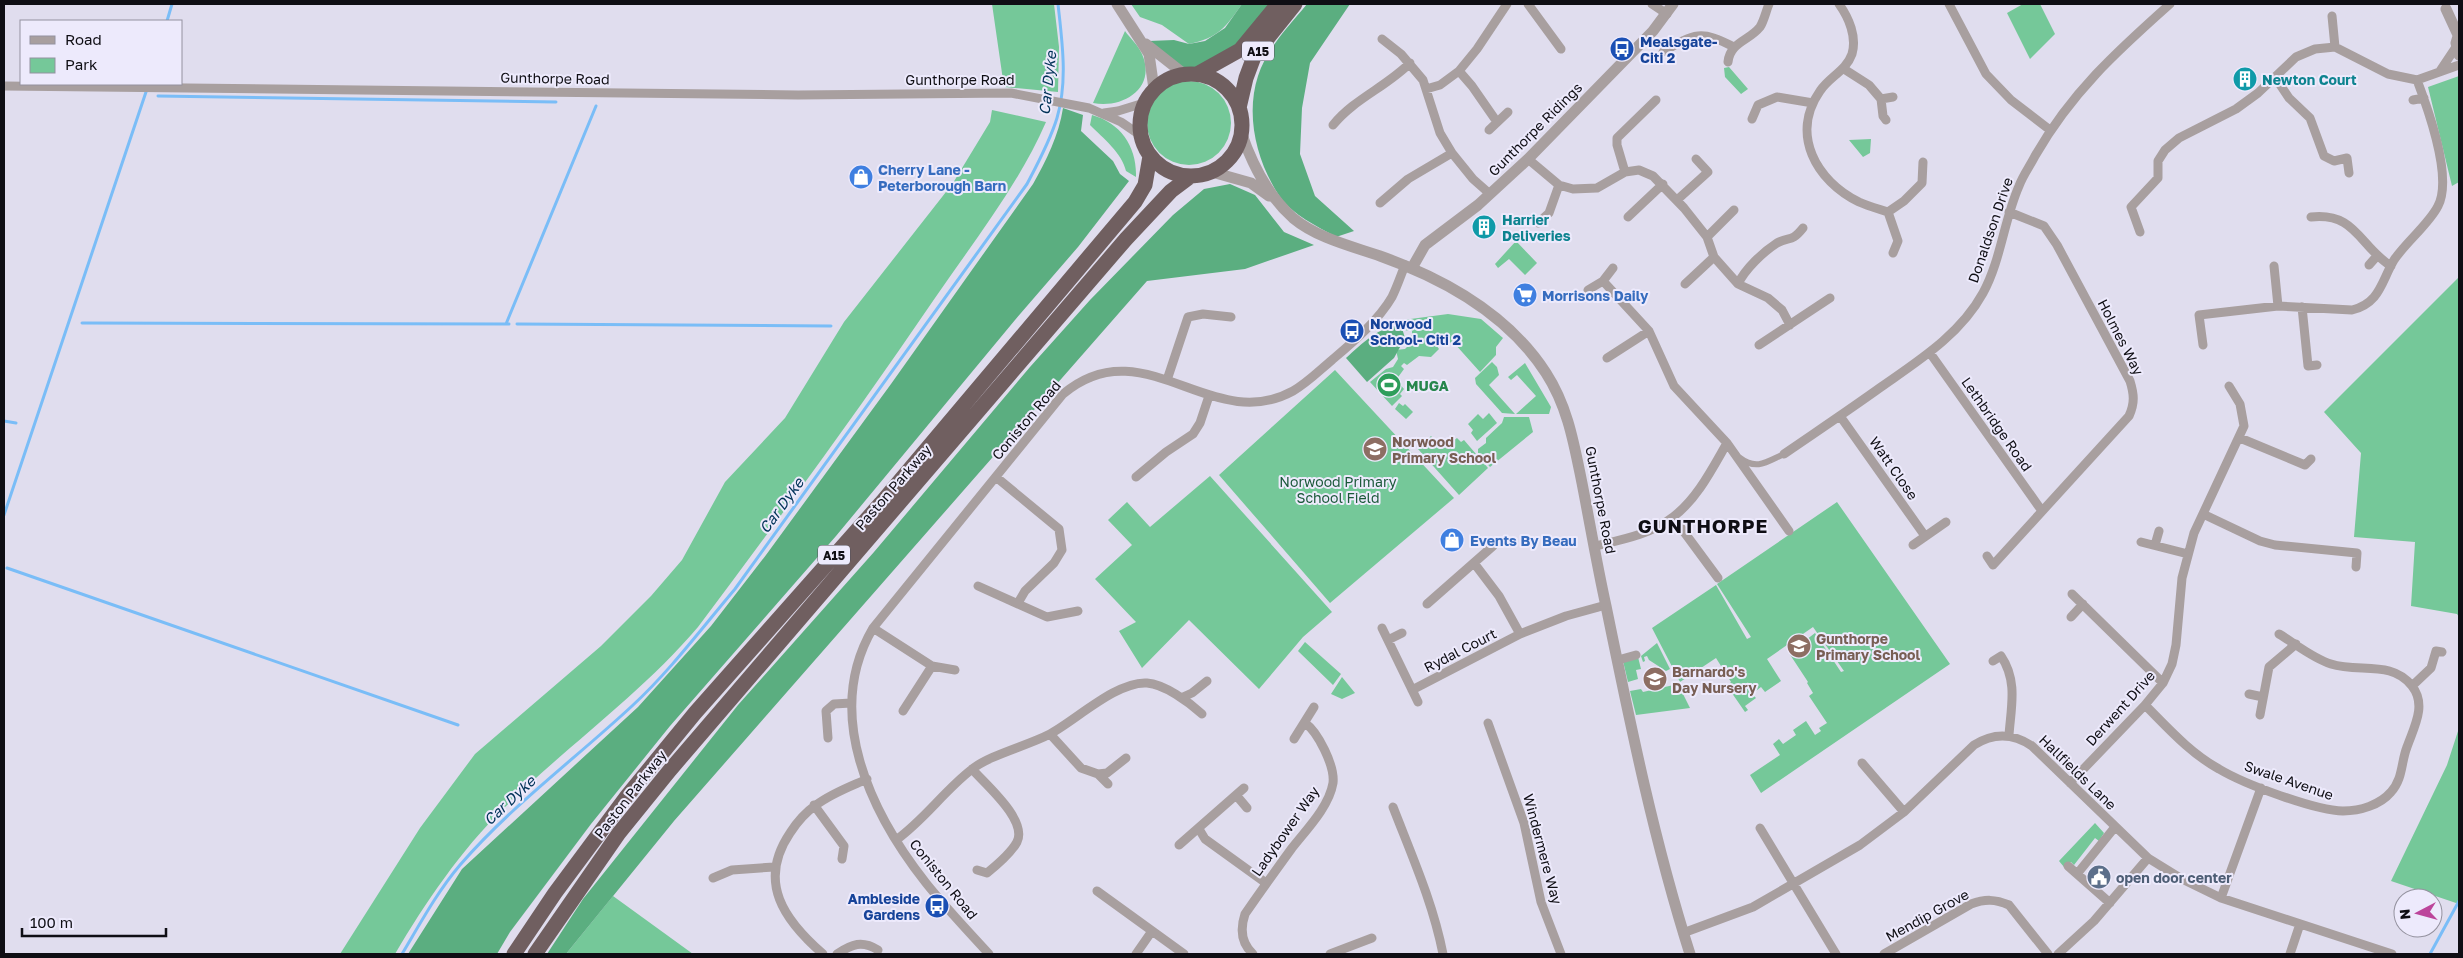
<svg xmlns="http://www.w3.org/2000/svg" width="2463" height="958" viewBox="0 0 2463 958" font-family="'Golos Text',sans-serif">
<rect width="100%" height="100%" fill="#e0ddee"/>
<path fill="#75c899" d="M992,4H1054L1059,47L1058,92L1004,87Z
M1131,4H1242C1226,27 1218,38 1189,44L1162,25L1140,17Z
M2023,4H2040L2055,34L2030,59L2007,13Z
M1125,31C1130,38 1138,45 1142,54C1157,88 1123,109 1093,103Z
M1729,67L1748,89L1741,94L1725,77L1724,68Z
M2459,76V182L2452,186L2428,87Z
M1147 123a42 42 0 1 1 84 0a42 42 0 1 1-84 0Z
M992,110L1046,122C1018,186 974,241 935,298C859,410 779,519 698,627C640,695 567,746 504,808C461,850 425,903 395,954H340L420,828L475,754L601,646L651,596L682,560L725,482L785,418L844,322L953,183L990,122Z
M1092,115C1121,123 1137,147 1136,177L1126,171C1122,153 1103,138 1090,125Z
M1871,139L1870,153L1863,157L1849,140Z
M1516,241L1537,263L1525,275L1509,259L1498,268L1495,264Z
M2459,277V617L2457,614L2411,606L2415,542L2354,537L2361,453L2324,412Z
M1448,314L1481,319L1503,338L1496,347V355L1480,372L1454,343L1447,342L1442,347V343L1438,342L1436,345L1439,349L1431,357L1419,356L1407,365L1404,363L1401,366L1404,369L1396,380L1404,389L1400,394L1402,396L1392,406L1370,382L1386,369L1393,367L1398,359L1396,350L1405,349L1407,347L1406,340L1412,335V331L1403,330V320Z
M1492,362L1497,367L1499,375L1489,385L1515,414L1502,413L1476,384L1475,378Z
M1525,363L1551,407L1549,414H1516L1536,396L1517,375L1511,380L1508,377Z
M1335,370L1454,498L1330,603L1219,475Z
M1399,403L1403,406L1405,404L1413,412L1406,419L1395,409Z
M1489,413L1497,423L1477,441L1471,433L1473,430L1468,424L1478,414L1483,419Z
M1504,417H1529L1533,432L1490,467L1478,453V449L1486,443V438L1502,423Z
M1431,436L1442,449L1457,438L1461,442L1464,440L1488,468L1459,495L1418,449Z
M1210,476L1332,612L1303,637L1259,689L1189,620L1142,668L1119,631L1136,622L1095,579L1132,545L1108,520L1127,502L1150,527Z
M1837,502L1950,664L1761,793L1750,775L1780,755L1773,744L1779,739L1783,744L1796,735L1793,730L1806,721L1815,735L1821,731L1819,728L1827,723L1809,696L1813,693L1807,683L1808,682L1789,653L1815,633L1841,672L1844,671L1813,627L1767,659L1781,681L1765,692L1761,687L1752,694L1756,698L1745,706L1748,710L1745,712L1727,686L1731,682L1716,658L1680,682L1652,628L1716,585L1747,639L1751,637L1717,584Z
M1305,642L1341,674L1333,685L1298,651Z
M1657,643L1670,669L1666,671L1649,660L1647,656L1644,657L1645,661L1643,662L1641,656Z
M1638,657L1641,669L1636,670L1638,679L1628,682L1623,661Z
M1342,677L1355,693L1342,699L1331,694Z
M1678,684L1690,708L1636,715L1630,691L1641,689L1643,692Z
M2459,728V904L2391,881L2447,765Z
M2095,823L2104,833L2099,841L2095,838L2074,865L2071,862L2064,867L2059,861Z
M613,896L693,954H566Z"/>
<path fill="#5bae80" d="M1242,4H1272L1243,41L1198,68L1185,69L1149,41L1174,40L1189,44L1205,41L1225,28Z
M1307,4H1350L1310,63L1302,108L1300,154L1315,196L1354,231L1336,237C1317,226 1293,215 1280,197C1257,163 1245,116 1258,76C1267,48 1289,26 1307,4Z
M1063,108L1083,115L1081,131L1113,161L1120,174L1129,181L1078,247L1015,320L836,536L670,726L591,824L510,932L497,954H408L462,869L638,707L711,626L766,555L891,384L1033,184C1046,161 1059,135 1063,108Z
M1230,184L1255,195L1284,232L1314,245L1245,269L1147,281L674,821L566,954H547L583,899L738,705L874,552L1030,367L1090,300L1173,215L1204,189Z
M1401,325L1405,338L1394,358L1367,382L1346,358C1363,343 1378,327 1401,325Z"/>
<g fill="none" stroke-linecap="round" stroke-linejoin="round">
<path stroke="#7abdf7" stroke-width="3" d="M167,21L172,4
M158,96L556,102
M82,323L509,324
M506,324L596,106
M517,324L831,326
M4,421L16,423
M4,515L147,89
M7,568L458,725
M402,954C420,924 437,892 460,865C511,806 575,759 632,706C670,671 702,628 735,589L1027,184C1038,163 1050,141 1057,118C1068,81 1062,41 1058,4
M2430,954L2459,901"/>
<path stroke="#a89f9f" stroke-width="6" d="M1740,458C1757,471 1768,461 1784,454"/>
<path stroke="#a89f9f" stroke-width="9" d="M1528,4L1561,49
M1652,4L1667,14
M1839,4C1849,18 1857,37 1852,54C1846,71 1829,77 1820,91C1790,134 1816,181 1859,202C1868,206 1879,209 1888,212L1898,241L1893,253
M1949,4L1986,74L2011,100L2050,130
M2332,16L2335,47
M1382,39L1401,54L1423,80L1440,133L1452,153
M1663,52C1695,33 1701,30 1734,47
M1728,62C1730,42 1749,41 1760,27C1764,21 1766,11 1769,4
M1844,69L1869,85L1881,99
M1459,71L1477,49L1507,4
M2440,71L2456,47
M2275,77L2289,98L2310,118L2324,156L2334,161L2347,158L2349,173
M4,86L798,95L1011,93L1089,108L1121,122L1140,135
M1426,89L1440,85L1459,71L1472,86L1497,122
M2413,100L2424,98
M1104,113L1118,111L1144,103
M1752,119L1758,105L1777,97L1813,103
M1886,120L1883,116L1881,99L1893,97
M1333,125C1354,99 1386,87 1410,63
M1489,130L1508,112
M1528,159L1559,185L1573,189L1597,188L1625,172L1639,170L1653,176L1684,208L1707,237L1714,257L1738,284L1768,298L1782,310L1790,325
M1625,172L1617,145V138L1656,100
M1677,200L1708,172L1696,159
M1380,203L1408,179L1452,153L1473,179L1490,194
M1888,212L1904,201L1922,183L1923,162
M1628,217L1663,184
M2311,217C2356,212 2359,246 2391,266
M1538,223L1549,213L1559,185
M2140,232L2131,207L2158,178V161L2165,150L2179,138L2236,109L2258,93L2296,57L2315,49L2335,47L2388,74L2417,80L2459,65
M1707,237L1734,210
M2369,265L2376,257
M2274,266L2278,306
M1603,281L1649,331L1674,386L1727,443L1789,531
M1685,284L1714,257
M1738,284C1745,269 1763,252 1777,243C1790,236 1791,243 1803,228
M1588,290L1603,281L1613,268
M2302,307L2308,366L2317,365
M1759,345L1830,298
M2203,345L2199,315L2278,306L2352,310C2380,303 2381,282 2394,260C2406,242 2429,224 2438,206C2453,177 2428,109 2417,80
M1930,353L2042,511
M1607,358L1649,331
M1167,380L1188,317L1203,314L1231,317
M1840,416L1925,536
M2240,438L2305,465L2311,459
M1784,454C1816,432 1849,410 1881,387C1918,361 1960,335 1983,293C2001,260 2004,220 2019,186C2023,175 2030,166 2035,156C2071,93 2116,52 2170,4
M996,477L1059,529L1062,550L1054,563L1025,591L1018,603
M1136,477L1166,452L1193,434L1200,423L1209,396
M2203,514L2260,541L2275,545L2357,553L2356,567
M1673,517L1718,578
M2141,542L2188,554
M1913,545L1946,522
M2155,545L2159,531
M1595,546C1620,540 1652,534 1673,517C1697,499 1712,469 1727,443
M1987,556L1993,565L2129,416C2135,403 2134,394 2130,381L2057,245L2044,226L2009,212
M1474,563L1499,596L1520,634
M978,586L1047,617L1078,611
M2072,594L2163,683
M1427,604L1493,546
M2071,617L2083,604
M873,628L932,666L903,711
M1382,628L1418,702
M1388,640L1402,633
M1618,660L1636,655
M1993,661L2001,656C2018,681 2011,707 2009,735
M932,666L955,670
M2412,686L2431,668L2436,651L2442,652
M1412,690L1520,634L1566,616L1606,605
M2249,694L2263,697
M1183,697L1192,693L1207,681
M2145,705C2168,728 2190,753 2219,769C2244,784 2316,811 2343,811C2360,811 2380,805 2391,792C2403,779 2401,762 2407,747C2414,727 2427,705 2412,686C2392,660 2359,673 2331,664C2312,658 2296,644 2279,634
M2260,715L2269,667L2296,644
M1488,723L1524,823L1541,902L1561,954
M1050,734L1081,768L1098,774L1108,784
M828,738L826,711L834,704L851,703
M1294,739L1314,707
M1862,763L1904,812
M972,769C985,784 1028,820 1017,842C1011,853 997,865 987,873L977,870
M1098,774L1107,773L1126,758
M2070,783L2145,705L2163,683L2172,664L2176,645L2182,578L2194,533L2244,426L2240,404L2229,386
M1236,795L1247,808
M814,805L844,846L842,859
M1393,807C1412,856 1433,903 1443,954
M1760,828L1836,954
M1199,829L1205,839L1266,883
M896,840C924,820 944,791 971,770C989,755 1027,746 1050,734C1076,720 1117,681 1147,683C1164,684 1189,702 1202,714
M1179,845L1244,788
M2068,866L2110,903
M2077,874L2115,827
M713,878L732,870L774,867
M1097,891L1184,954
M2221,898L2261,788
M1683,933L1753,907L1860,845L1904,812L1974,745C1993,733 2013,733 2032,746L2148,858L2182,879L2221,898L2392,954
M823,954C784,920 757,882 790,833C797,822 806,812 816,805C832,793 849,787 867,779
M837,954C852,944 862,940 878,950
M989,954C968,931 946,908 926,883C870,812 823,713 873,628L1063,394C1144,326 1211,436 1293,391C1307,383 1320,370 1332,360C1353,342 1378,321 1392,297C1397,287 1401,275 1405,265
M1136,954L1152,931
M1253,954C1241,943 1240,929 1245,914C1260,892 1276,870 1292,848C1306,830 1329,807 1333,783C1335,766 1318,732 1305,723
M1330,954L1372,938
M1884,954L1971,904C1985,899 1995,899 2009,905L2048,954
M2058,954L2094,921L2148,858
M2290,954L2300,924"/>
<path stroke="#a89f9f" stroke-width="11" d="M1117,4L1149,54L1154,89
M2446,9L2458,35
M2459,33L2456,43L2459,55
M1146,44L1184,74
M1241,132C1252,164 1267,195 1293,218C1317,238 1351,246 1380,256C1445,279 1508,314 1546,373C1568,407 1574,444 1582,483C1590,524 1597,565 1606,606C1630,723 1654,841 1690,954
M1212,172L1251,183L1269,196
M1412,268L1425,245L1478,205L1528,159L1653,31L1673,4"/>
<path stroke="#705f60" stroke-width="15" d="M1140 125a51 51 0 1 1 102 0a51 51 0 1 1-102 0Z
M1197,74L1240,50L1278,4
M1239,108L1246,78L1255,54L1295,4
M514,954L555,893L627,796L695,713L881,503L1135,202L1145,185L1150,156
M535,954L619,833L670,770L1126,239L1171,191L1191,176"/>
</g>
<defs>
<symbol id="bus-disc" viewBox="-11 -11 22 22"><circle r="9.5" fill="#1a4fb4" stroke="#edeafc"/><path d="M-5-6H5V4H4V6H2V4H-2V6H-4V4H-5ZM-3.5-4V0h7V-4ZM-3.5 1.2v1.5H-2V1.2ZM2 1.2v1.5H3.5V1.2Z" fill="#fff"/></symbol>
<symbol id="building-disc" viewBox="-11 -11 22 22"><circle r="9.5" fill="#0f9aa8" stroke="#edeafc"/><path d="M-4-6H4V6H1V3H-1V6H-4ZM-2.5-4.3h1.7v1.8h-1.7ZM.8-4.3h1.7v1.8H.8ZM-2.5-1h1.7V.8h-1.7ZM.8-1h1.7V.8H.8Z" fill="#fff"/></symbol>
<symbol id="shop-disc" viewBox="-11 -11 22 22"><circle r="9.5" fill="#3f7fe0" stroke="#edeafc"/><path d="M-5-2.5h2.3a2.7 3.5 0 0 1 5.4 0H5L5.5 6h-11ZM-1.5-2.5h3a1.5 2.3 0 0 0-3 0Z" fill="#fff"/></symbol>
<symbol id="supermarket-disc" viewBox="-11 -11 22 22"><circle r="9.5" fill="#3f7fe0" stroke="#edeafc"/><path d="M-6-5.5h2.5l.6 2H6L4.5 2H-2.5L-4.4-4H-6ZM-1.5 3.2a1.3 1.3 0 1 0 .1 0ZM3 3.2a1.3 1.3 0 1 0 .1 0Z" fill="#fff"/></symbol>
<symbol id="stadium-disc" viewBox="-11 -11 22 22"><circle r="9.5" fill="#2e9e5b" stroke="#edeafc"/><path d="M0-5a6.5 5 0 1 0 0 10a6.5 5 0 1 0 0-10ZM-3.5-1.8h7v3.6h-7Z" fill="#fff"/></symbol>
<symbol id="school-disc" viewBox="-11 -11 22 22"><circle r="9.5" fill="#8d6e63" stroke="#edeafc"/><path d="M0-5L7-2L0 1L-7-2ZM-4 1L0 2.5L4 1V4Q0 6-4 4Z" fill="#fff"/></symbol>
<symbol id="civic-disc" viewBox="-11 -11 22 22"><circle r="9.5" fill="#5c6f8a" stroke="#edeafc"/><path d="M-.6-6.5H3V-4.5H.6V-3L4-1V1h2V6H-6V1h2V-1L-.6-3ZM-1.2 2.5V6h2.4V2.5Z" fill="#fff"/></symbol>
</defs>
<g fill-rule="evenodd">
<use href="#bus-disc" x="1608" y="35" width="28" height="28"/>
<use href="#building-disc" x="2231" y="65" width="28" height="28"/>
<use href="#shop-disc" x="847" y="163" width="28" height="28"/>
<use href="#building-disc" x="1470" y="213" width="28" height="28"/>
<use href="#supermarket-disc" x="1511" y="281" width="28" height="28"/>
<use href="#bus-disc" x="1338" y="317" width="28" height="28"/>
<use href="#stadium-disc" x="1375" y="371" width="28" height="28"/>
<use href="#school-disc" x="1361" y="435" width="28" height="28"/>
<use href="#shop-disc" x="1438" y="526" width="28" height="28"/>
<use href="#school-disc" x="1785" y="632" width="28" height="28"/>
<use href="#school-disc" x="1641" y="665" width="28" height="28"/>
<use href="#civic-disc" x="2085" y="863" width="28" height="28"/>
<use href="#bus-disc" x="923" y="892" width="28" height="28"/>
</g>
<g text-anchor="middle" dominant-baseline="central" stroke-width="4" stroke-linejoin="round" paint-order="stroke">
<g fill="#edeafc" stroke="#52505a" stroke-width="1">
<rect x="1242" y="41.5" width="32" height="19" rx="4"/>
<rect x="818" y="545.5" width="32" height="19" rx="4"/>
</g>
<g font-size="12" font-weight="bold" fill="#0f0e14">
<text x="1258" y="51">A15</text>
<text x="834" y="555">A15</text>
</g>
<g font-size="14" font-weight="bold" fill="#164399" stroke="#edeafc" text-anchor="start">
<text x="1640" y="41">Mealsgate-<tspan x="1640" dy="16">Citi 2</tspan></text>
<text x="1370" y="323">Norwood<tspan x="1370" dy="16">School- Citi 2</tspan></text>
<text x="920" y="898" text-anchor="end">Ambleside<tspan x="920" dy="16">Gardens</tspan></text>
</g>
<g font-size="14" fill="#0f0e14" stroke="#edeafc">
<text transform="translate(555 78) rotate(1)">Gunthorpe Road</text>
<text x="960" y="79">Gunthorpe Road</text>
<text transform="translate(1535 129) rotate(-45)">Gunthorpe Ridings</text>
<text transform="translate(1990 230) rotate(-71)">Donaldson Drive</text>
<text transform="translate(2121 337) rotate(63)">Holmes Way</text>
<text transform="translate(1026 420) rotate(-50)">Coniston Road</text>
<text transform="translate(1997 424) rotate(55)">Lethbridge Road</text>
<text transform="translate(1894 468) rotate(55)">Watt Close</text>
<text transform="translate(893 487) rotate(-49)">Paston Parkway</text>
<text transform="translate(1601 500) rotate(79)">Gunthorpe Road</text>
<text transform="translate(1460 650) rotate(-27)">Rydal Court</text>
<text transform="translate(2120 708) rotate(-48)">Derwent Drive</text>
<text transform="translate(2078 772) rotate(44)">Hallfields Lane</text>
<text transform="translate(2289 780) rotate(19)">Swale Avenue</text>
<text transform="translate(630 794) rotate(-52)">Paston Parkway</text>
<text transform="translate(1285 831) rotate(-55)">Ladybower Way</text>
<text transform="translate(1543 849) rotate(75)">Windermere Way</text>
<text transform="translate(944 879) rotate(51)">Coniston Road</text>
<text transform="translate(1927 915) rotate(-29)">Mendip Grove</text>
</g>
<g font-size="14" font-weight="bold" fill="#0d838f" stroke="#edeafc" text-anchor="start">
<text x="2262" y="79">Newton Court</text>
<text x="1502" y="219">Harrier<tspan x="1502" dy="16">Deliveries</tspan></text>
</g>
<g font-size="14" font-weight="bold" fill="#366cbe" stroke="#edeafc" text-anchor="start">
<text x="878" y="169">Cherry Lane -<tspan x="878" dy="16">Peterborough Barn</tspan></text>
<text x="1542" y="295">Morrisons Daily</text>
<text x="1470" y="540">Events By Beau</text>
</g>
<g font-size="14" font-weight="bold" fill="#27864d" stroke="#edeafc" text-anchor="start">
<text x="1406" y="385">MUGA</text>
</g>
<g font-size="14" font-weight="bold" fill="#785e54" stroke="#edeafc" text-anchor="start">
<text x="1392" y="441">Norwood<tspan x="1392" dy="16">Primary School</tspan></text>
<text x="1816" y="638">Gunthorpe<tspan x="1816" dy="16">Primary School</tspan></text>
<text x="1672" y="671">Barnardo's<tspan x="1672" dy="16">Day Nursery</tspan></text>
</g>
<g font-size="14" fill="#1b593a" stroke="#edeafc">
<text x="1338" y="481">Norwood Primary<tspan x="1338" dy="16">School Field</tspan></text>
</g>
<g font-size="14" font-weight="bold" fill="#4e5e75" stroke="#edeafc" text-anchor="start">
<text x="2116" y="877">open door center</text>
</g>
<g font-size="15" font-style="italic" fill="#003257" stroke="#edeafc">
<text transform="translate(1047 83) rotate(-84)">Car Dyke</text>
<text transform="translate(781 505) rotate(-54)">Car Dyke</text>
<text transform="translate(509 800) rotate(-43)">Car Dyke</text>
</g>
<g font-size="19" font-weight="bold" letter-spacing="1" fill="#0f0e14" stroke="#edeafc">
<text x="1703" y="525">GUNTHORPE</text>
</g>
</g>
<rect width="2463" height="958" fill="none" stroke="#0f0e14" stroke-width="10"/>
<rect x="20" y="20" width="162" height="65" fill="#edeafc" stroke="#94929f"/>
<rect x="30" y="36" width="25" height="8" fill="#a89f9f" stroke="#94929f"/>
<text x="65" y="45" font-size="15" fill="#0f0e14">Road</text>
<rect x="30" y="58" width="25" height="15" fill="#75c899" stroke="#94929f"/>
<text x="65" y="70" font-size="15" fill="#0f0e14">Park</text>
<g transform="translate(2418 913) rotate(264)"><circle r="24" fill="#edeafc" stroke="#94929f"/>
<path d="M0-4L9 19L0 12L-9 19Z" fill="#bc459b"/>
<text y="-8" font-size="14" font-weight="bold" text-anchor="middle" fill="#0f0e14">N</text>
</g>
<path d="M22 928v8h144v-8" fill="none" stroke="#0f0e14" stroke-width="2.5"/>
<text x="30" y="928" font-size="15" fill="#0f0e14" stroke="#edeafc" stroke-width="4" paint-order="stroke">100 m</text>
</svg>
